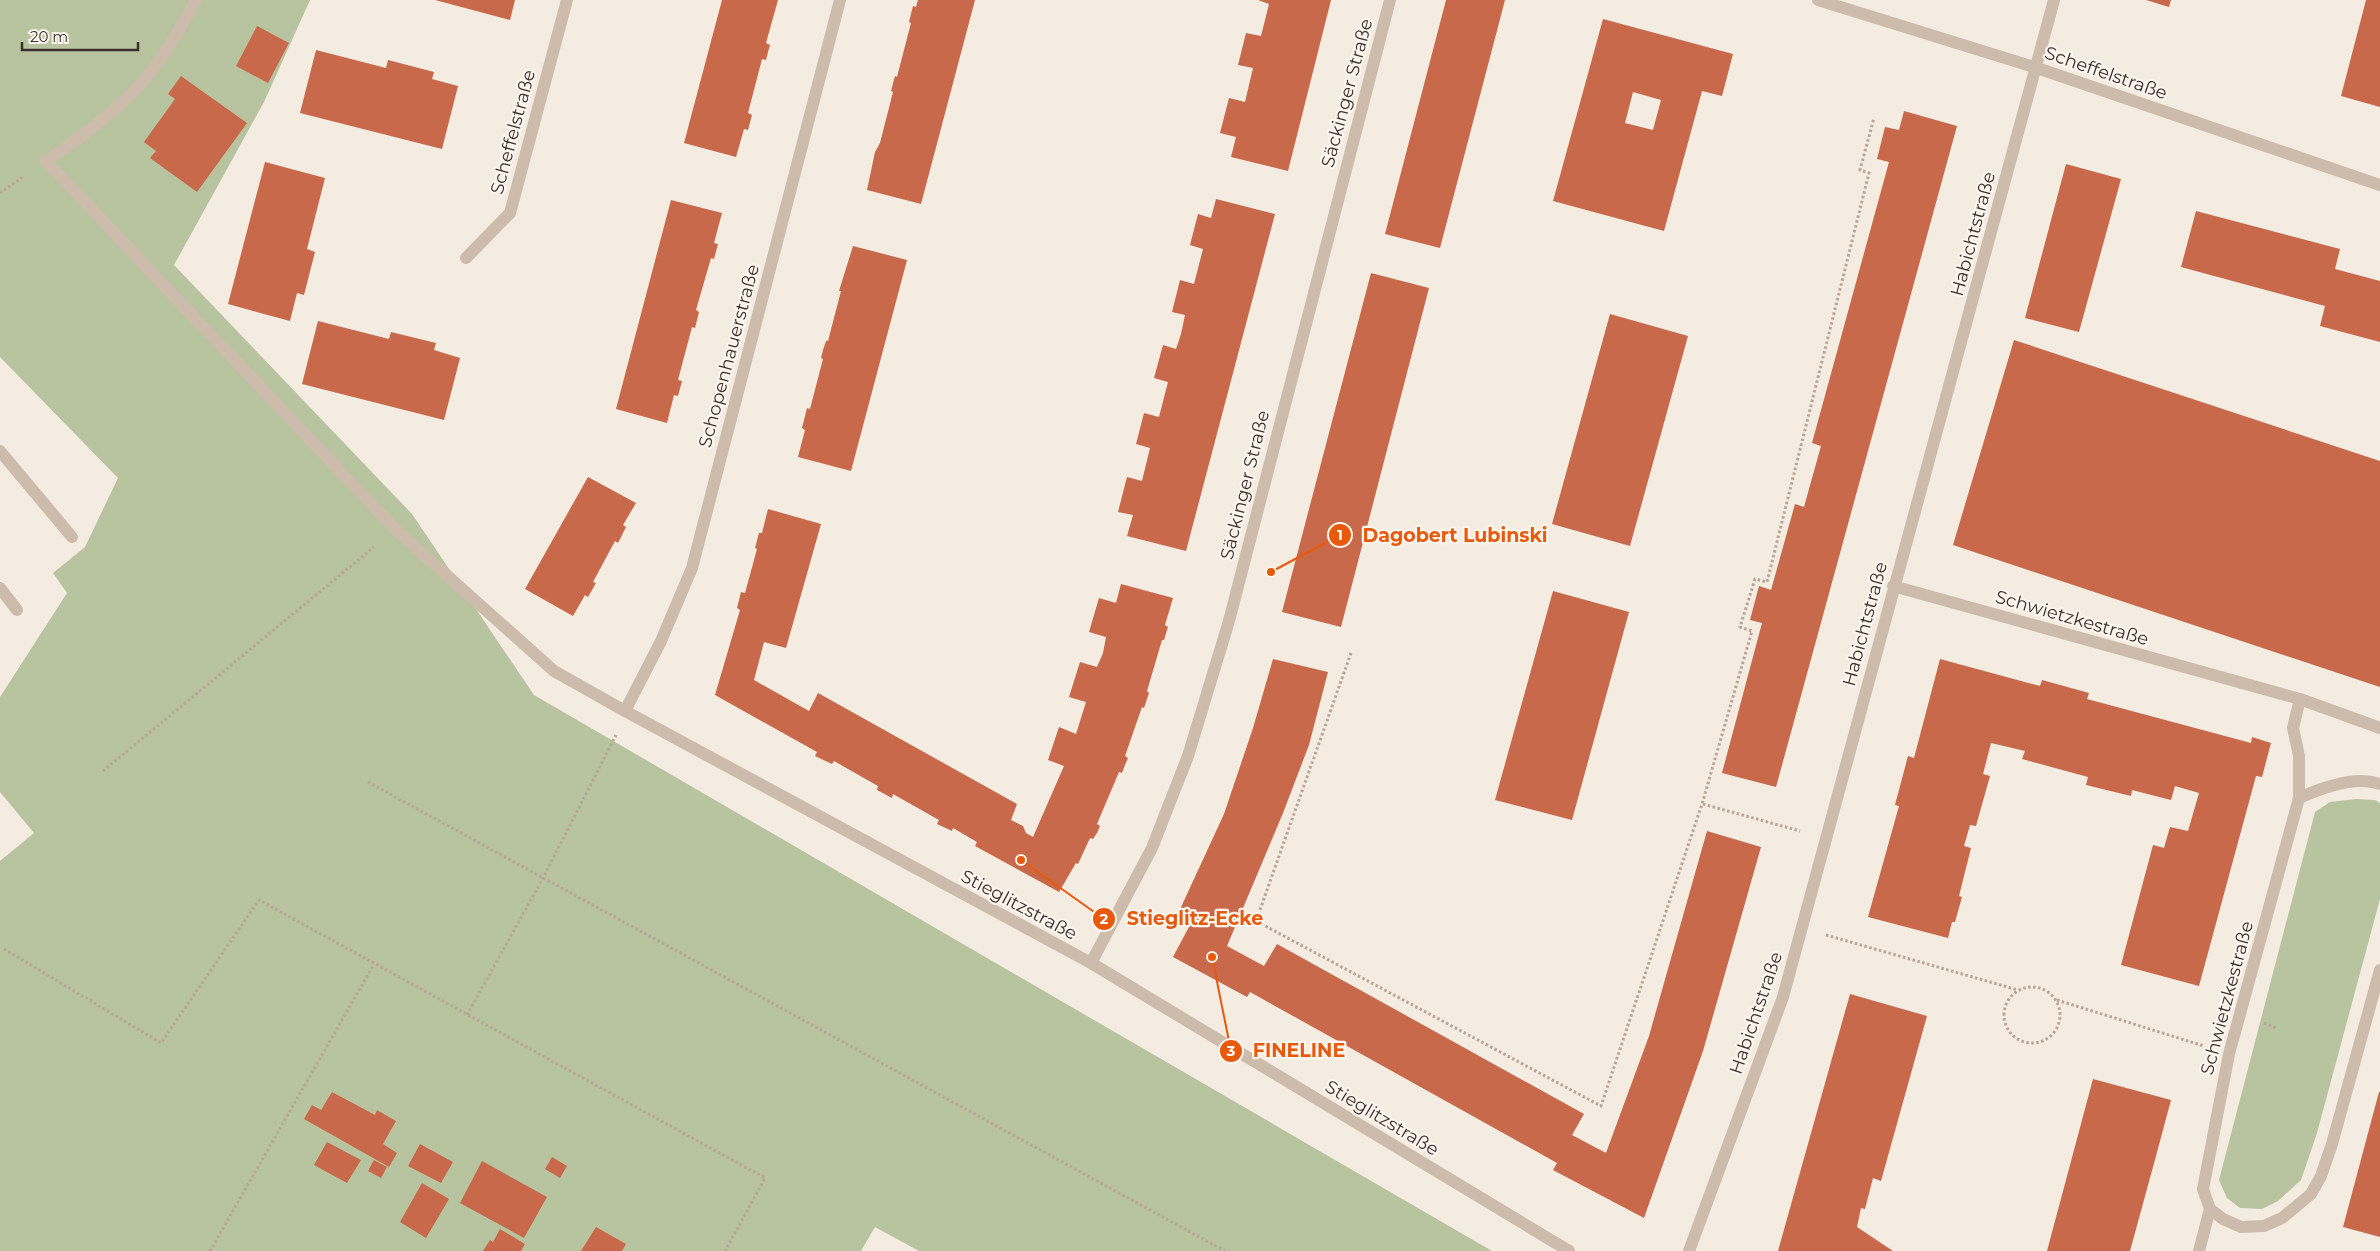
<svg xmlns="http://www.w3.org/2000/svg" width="2380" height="1251" viewBox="0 0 2380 1251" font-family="Montserrat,sans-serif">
<rect width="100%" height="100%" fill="#f4ebe1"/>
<path fill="#b8c4a0" d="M0,0H310L264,102L174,265L412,514L534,695L1492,1251H919L875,1227L861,1251H0V861L34,833L0,792V697L67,593L53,573L85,547L118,478L0,357Z
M2356,799L2375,800L2380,803V899L2317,1133L2301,1180L2278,1201L2262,1209L2240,1208L2227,1198L2219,1180L2315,812L2330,802Z"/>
<path fill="#c8694b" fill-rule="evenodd" d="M435,0H515L510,20Z
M722,0H778L766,43L770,45L768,52L766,60L762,59L748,113L752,115L748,130L744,129L736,157L684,143Z
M918,0H975L921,204L867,190L875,152L880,143L893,92L891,91L895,76L897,77L911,23L909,22L913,6L916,7Z
M1258,0H1331L1288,171L1231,157L1236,137L1220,133L1229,98L1245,102L1253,68L1238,65L1246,33L1261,36L1269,4Z
M1446,0H1505L1440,248L1385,234Z
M2146,0H2171L2169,7Z
M2366,0H2380V107L2341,96Z
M1603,19L1733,54L1722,96L1702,91L1664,231L1553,201ZM1633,92L1661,100L1653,130L1625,123Z
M257,26L289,43L268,83L236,66Z
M316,50L386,68L388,60L434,72L432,79L458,86L442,149L300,113Z
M181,76L247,123L197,192L150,158L156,151L144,142L175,99L168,94Z
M1904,111L1957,126L1776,787L1722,773L1762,623L1750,620L1759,586L1771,590L1795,504L1804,507L1821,446L1812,443L1889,162L1877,159L1885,127L1899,130Z
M265,162L325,178L307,249L315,252L304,295L297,293L290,321L228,304Z
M2066,164L2121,179L2079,332L2025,318Z
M1216,199L1275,214L1186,551L1127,536L1133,515L1118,512L1127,477L1142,481L1150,448L1136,444L1144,413L1159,417L1168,382L1154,378L1163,345L1176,349L1181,334L1185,315L1172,312L1180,280L1194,284L1203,249L1190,245L1198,214L1211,218Z
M671,200L722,213L714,243L718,244L714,259L711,258L696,310L699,312L695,328L692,327L678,380L682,381L678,396L674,395L667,423L616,409Z
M2196,211L2340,249L2335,269L2380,281V342L2320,326L2325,306L2181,267Z
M853,246L907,260L851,471L798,457L805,430L802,428L807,408L810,409L823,359L821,358L823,350L826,341H828L841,291H839Z
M1371,273L1429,288L1341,627L1282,612Z
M1610,314L1688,336L1630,546L1552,524Z
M318,321L389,339L391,332L436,343L434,350L460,358L444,420L302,384Z
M2014,340L2380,461V687L1953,545Z
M588,477L636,503L623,525L626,527L618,543L615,541L593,582L596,583L588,597L585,595L573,616L525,589Z
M768,509L821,524L786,648L764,642L754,680L809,711L818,693L1017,804L1011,820L1023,826L1026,833L1033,837L1064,766L1048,760L1059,727L1076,734L1086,702L1069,697L1080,662L1097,667L1103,653L1106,637L1089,632L1099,598L1116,603L1121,584L1173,598L1165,625L1168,627L1164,640H1162L1147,691L1149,693L1144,708L1142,707L1125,756L1128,758L1125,765L1122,773L1119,772L1097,824L1100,826L1097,833L1093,839L1090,838L1078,864L1076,863L1059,892L975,846L977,842L953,828L952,831L937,824L939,820L893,794L892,798L877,790L878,786L834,761L832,764L815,756L817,752L715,695L740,610L737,608L741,592L745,593L757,549L755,548L759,533H762Z
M1553,591L1629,612L1572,820L1495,800Z
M1273,659L1328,672L1309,745L1283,813L1227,946L1264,966L1277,944L1584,1114L1572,1135L1606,1153L1649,1036L1707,831L1761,847L1703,1051L1644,1218L1553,1170L1557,1163L1250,992L1247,997L1173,957L1190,925L1176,918L1224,814L1253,728Z
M1940,659L2040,686L2042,680L2089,693L2087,699L2251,743L2252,737L2271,743L2262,777L2256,776L2199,986L2121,965L2153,845L2164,848L2170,827L2188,831L2199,793L2175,786L2171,800L2132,790L2131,796L2086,785L2088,777L2022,759L2025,751L1991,743L1983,774L1990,776L1976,826L1970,825L1964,846L1971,848L1959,896L1962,897L1955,922H1952L1948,938L1868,917L1899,806L1895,805L1908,756L1914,758Z
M1850,994L1927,1016L1881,1181L1873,1178L1865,1209L1861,1208L1857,1227L1893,1251H1778Z
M2093,1079L2171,1100L2156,1156L2130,1251H2047Z
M332,1092L375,1115L377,1110L396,1121L383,1144L397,1153L389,1167L304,1119L312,1105L321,1110Z
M2379,1092H2380V1237L2343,1227Z
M327,1142L361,1160L347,1183L314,1165Z
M420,1144L453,1162L441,1183L408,1166Z
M552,1157L567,1166L560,1178L545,1169Z
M374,1160L387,1167L381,1178L368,1171Z
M482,1161L547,1197L524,1238L460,1203Z
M422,1183L449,1199L426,1238L400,1222Z
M596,1227L626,1244L622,1251H581Z
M500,1229L525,1244L521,1251H483L490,1240L493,1242Z"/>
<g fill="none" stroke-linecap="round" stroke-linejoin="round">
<path stroke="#b9a596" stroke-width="3" stroke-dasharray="2.5 2.5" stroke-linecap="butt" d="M0,193L24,176
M1351,653L1256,921L1601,1106L1702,804L1752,631L1740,627L1755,579L1767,582L1869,173L1860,170L1874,118
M103,771L374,547
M368,782L1225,1251
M1703,804L1800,831
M1826,935L2018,990
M4,949L161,1043L259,900L765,1178L725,1251
M2004 1015a28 28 0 1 1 56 0a28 28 0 1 1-56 0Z
M2057,1000L2204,1046
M467,1015L543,878L616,735
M2264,1023L2276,1028
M210,1251L374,964"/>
<path stroke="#cdbbac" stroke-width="12" d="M196,0C177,35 155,73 125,100C101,123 73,142 46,161L395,529L554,671L625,711
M466,258L510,213L567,0
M0,451L72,537
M0,588L17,610"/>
<path stroke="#cdbbac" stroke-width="12" d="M840,0L692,568L661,641L625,711L1091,963L1569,1251
M1818,0L2037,68L2380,185
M1893,586L2300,699L2380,728
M2300,699L2293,728L2299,756V798L2229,1054L2203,1189L2210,1209L2223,1219L2241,1227L2264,1226L2282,1218L2311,1194L2321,1176L2332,1144L2380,970
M2299,798C2321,788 2356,775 2380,784
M1091,963L1152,848L1188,756L1229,621L1390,0
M1689,1251L1783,997L2054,0
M2199,1251L2210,1209"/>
</g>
<g text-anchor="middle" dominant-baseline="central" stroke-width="4.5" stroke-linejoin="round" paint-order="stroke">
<g font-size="18" fill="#3b302b" stroke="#fbf5ee">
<text transform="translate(2106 73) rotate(19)">Scheffelstraße</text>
<text transform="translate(1347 93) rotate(-75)">Säckinger Straße</text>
<text transform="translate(513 132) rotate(-75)">Scheffelstraße</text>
<text transform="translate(1973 234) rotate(-75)">Habichtstraße</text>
<text transform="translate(729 356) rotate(-75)">Schopenhauerstraße</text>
<text transform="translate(1245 485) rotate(-76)">Säckinger Straße</text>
<text transform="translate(2072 618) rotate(16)">Schwietzkestraße</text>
<text transform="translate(1865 624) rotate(-75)">Habichtstraße</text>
<text transform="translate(1019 905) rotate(28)">Stieglitzstraße</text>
<text transform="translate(2227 998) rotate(-75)">Schwietzkestraße</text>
<text transform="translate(1756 1013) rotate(-71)">Habichtstraße</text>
<text transform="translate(1382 1118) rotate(31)">Stieglitzstraße</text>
</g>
</g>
<path fill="none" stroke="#e8590c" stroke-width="2" d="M1271 572L1340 535M1021 860L1104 919M1212 957L1231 1051"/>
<g fill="#e8590c" stroke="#fbf5ee" stroke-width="2">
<circle cx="1271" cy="572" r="5"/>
<circle cx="1021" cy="860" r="5"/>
<circle cx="1212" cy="957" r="5"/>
<circle cx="1340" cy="535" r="12"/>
<circle cx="1104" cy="919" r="12"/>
<circle cx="1231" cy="1051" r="12"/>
</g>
<g font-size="15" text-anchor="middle" font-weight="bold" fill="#fff">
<text x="1340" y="540">1</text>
<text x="1104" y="924">2</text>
<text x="1231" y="1056">3</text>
</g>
<g font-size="19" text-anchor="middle" font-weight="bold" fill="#e8590c" stroke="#fbf5ee" stroke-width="4.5" stroke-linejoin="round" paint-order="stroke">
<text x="1455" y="542">Dagobert Lubinski</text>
<text x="1195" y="925">Stieglitz-Ecke</text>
<text x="1299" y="1057">FINELINE</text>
</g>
<path d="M22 42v8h116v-8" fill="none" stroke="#3b302b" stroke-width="2.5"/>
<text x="30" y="42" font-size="15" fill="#3b302b" stroke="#fbf5ee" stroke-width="4" paint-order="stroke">20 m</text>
</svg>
